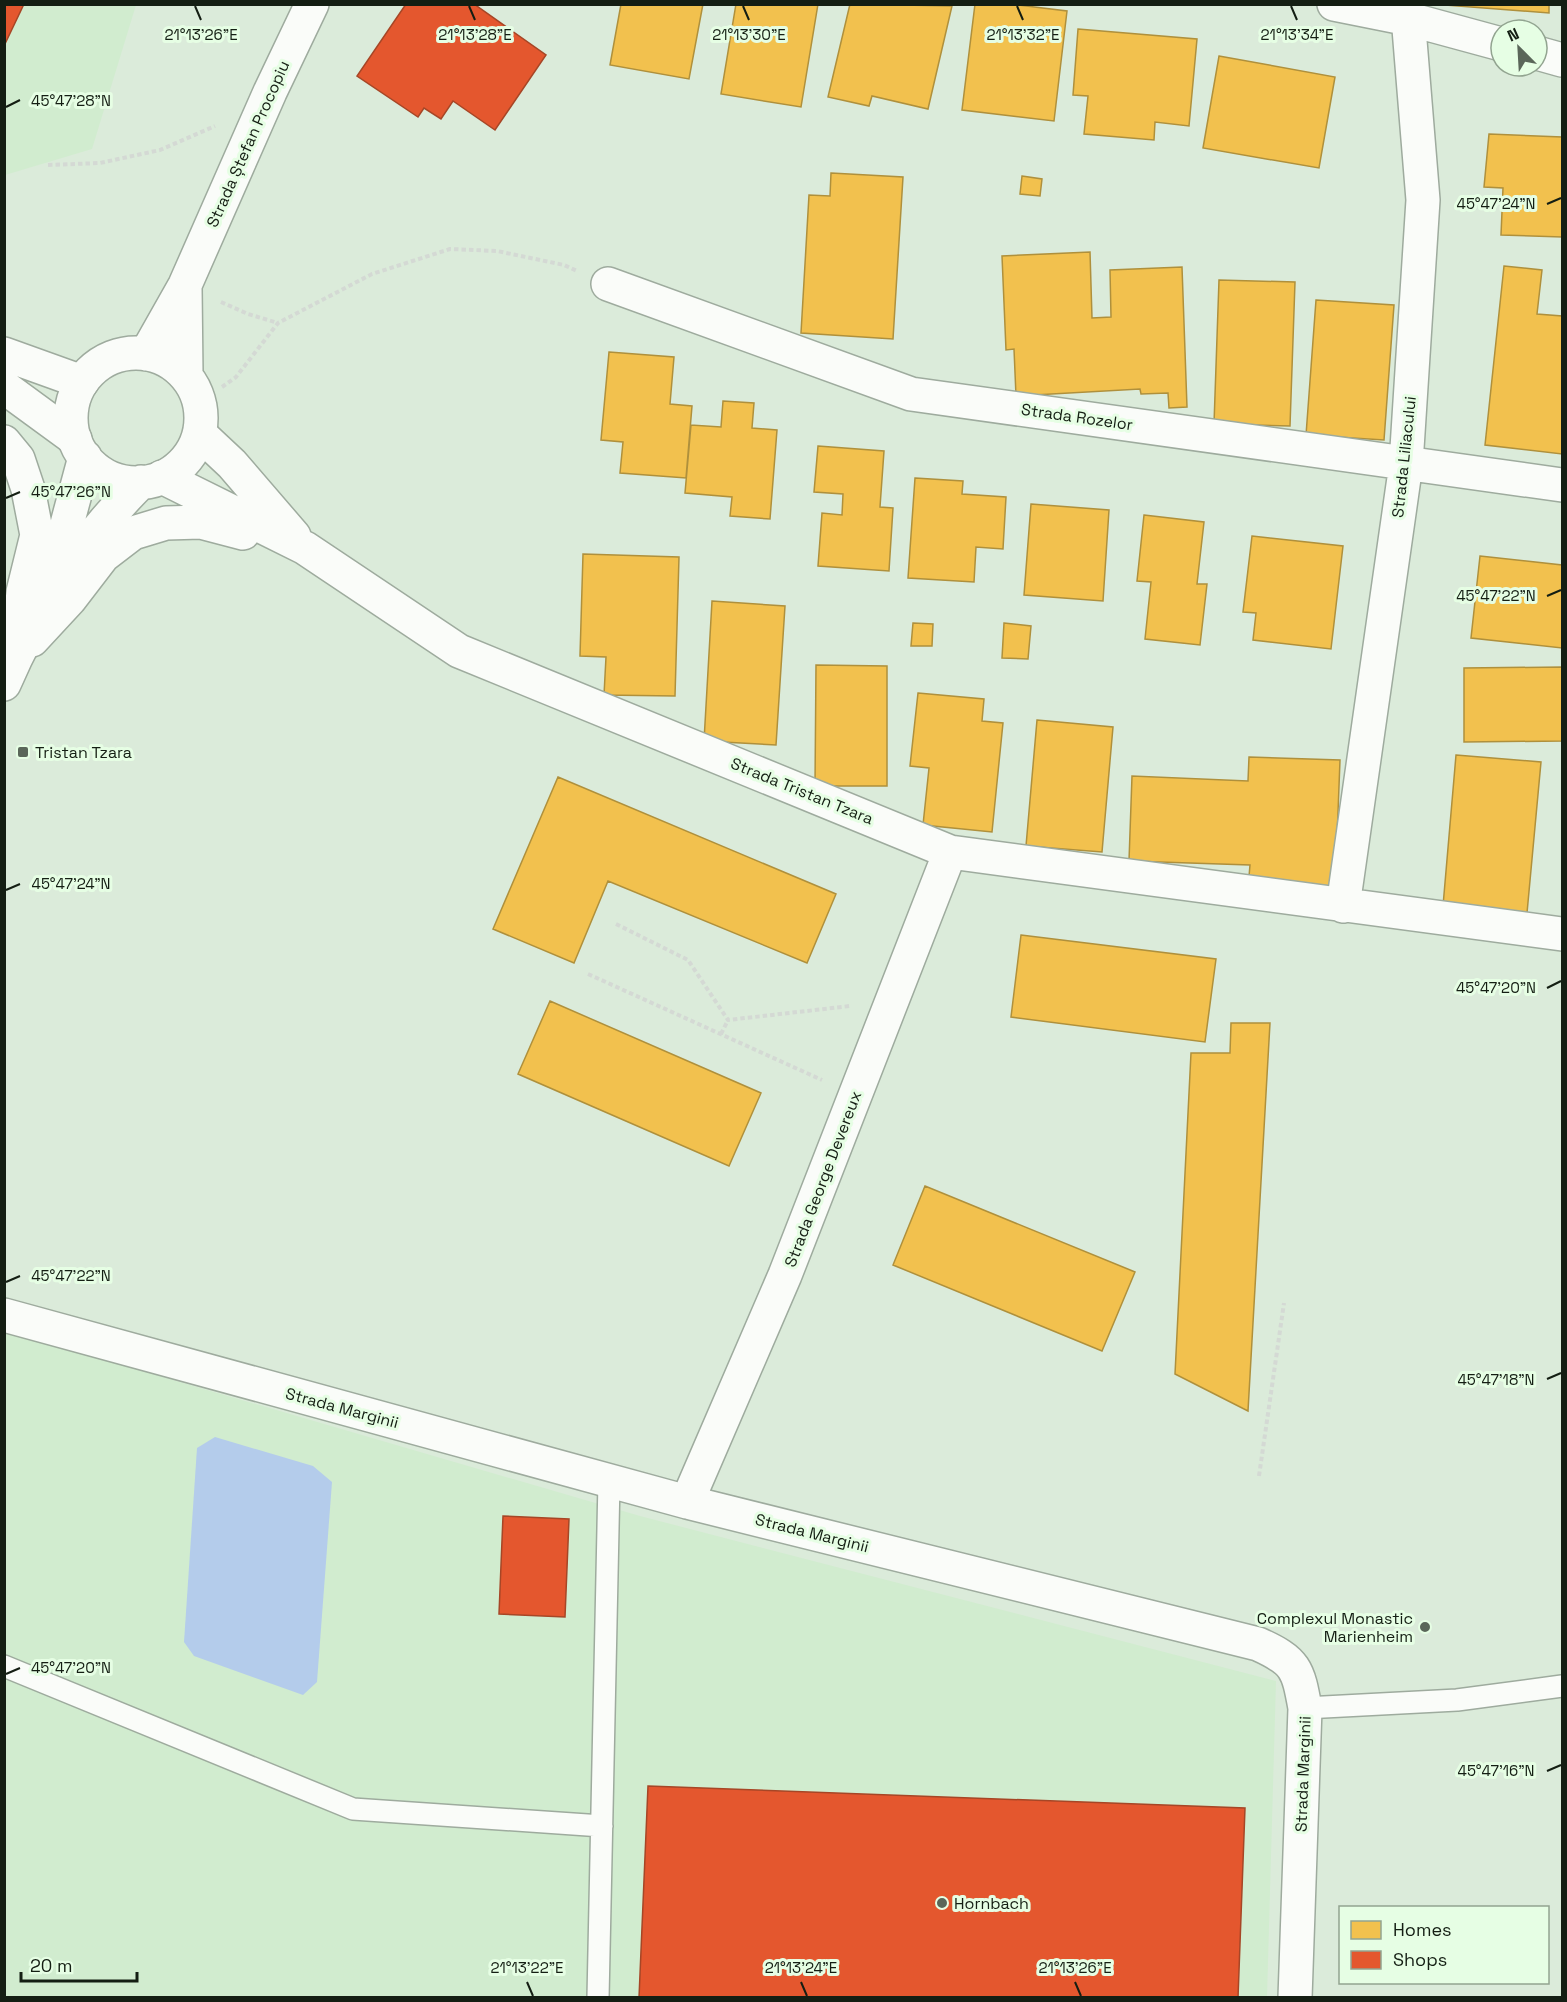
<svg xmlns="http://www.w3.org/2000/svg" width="1567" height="2002" viewBox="0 0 1567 2002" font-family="'Space Grotesk',sans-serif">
<rect width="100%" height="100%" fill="#dbebda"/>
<path fill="#d1eccf" d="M5,5H136L92,149L5,175Z
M4,1328L166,1378L640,1516L1276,1681L1267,1997H5Z"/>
<path fill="#b4cceb" d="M215,1437L313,1466L332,1482L317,1682L303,1695L194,1656L184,1642L197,1448Z"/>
<path fill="#f2c14e" stroke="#af903c" stroke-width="1.5" d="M621,4H703L689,79L610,65Z
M736,4H818L801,107L721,94Z
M850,4L952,6L928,109L872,96L869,106L828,97Z
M975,4H1009L1067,11L1054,121L962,110Z
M1432,4H1549V13Z
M1078,29L1197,39L1189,126L1155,122L1154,140L1084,134L1088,96L1073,95Z
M1219,56L1335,77L1319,168L1203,148Z
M1489,134L1562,137V237L1501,235L1503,188L1484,187Z
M831,173L903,177L893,339L801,333L809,195L830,196Z
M1022,176L1042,179L1040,196L1020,194Z
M1090,252L1092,318L1111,317L1110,270L1182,267L1187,407L1169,408L1168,393L1141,394L1140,389L1016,396L1014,349L1006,350L1002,256Z
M1504,266L1542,270L1537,314L1562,316V454L1485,445Z
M1219,280L1295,282L1290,426L1214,424Z
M1316,300L1394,305L1384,440L1306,435Z
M609,352L674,357L670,404L692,406L686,478L620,473L623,442L601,440Z
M723,401L754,403L752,428L777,430L770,519L730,516L732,497L685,493L691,425L721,427Z
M818,446L884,451L880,507L893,508L889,571L818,566L822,513L842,515L843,494L814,492Z
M915,478L963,481L962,494L1006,497L1003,549L976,547L974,582L908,578Z
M1031,504L1109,510L1103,601L1024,595Z
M1144,515L1204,522L1197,584H1207L1200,645L1145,639L1151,582L1137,581Z
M1252,536L1343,546L1331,649L1253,640L1256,613L1243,612Z
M583,554L679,557L675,696L604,695L606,657L580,656Z
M1480,556L1562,565V648L1471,638Z
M712,601L785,606L776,745L704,741Z
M913,623L933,624L932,646H911Z
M1004,623L1031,626L1028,659L1002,658Z
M816,665L887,666V786H815Z
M1562,667V741L1464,742V668Z
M918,693L984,699L982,721L1003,723L992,832L923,825L929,768L910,766Z
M1037,720L1113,727L1102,852L1026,846Z
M1456,755L1541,762L1527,913L1443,906Z
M1249,757L1340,760L1335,891L1248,888L1250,865L1129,861L1132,776L1248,781Z
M558,777L836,894L807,963L608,881L574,963L493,929Z
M1021,935L1216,959L1205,1042L1011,1017Z
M550,1001L761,1093L729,1166L518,1074Z
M1231,1023H1270L1248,1411L1175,1374L1191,1053H1230Z
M925,1186L1135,1272L1102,1351L893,1265Z"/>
<path fill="#e4572e" stroke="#a64626" stroke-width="1.5" d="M4,4H24L4,46Z
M406,4H474L546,55L495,130L453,101L441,119L424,108L418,117L357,76Z
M503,1516L569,1519L565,1617L499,1614Z
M648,1786L1245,1808L1238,1998H639Z"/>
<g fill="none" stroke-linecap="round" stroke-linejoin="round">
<defs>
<path id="service" d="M4,1666L353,1809L602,1826
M1305,1708L1457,1700L1562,1686
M598,1998L609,1481"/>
<path id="minor" d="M1334,4L1409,19L1501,44
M1537,53L1562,60
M608,284L911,394L1562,485
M4,354L82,382
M4,387L75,439
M200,434L232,464L294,536
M4,442L18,459L28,489L37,535L23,592L16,656
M162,477L305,548L459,651L950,852L1562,934
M32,640L70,599L103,556L133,533L166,523L201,522L243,533
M1343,906L1406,464L1423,200L1407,4
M4,1315L687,1502L1258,1644C1296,1661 1298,1669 1305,1708L1295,1998
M687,1502L785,1275L950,852"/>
<path id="tertiary" d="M185,287L186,375
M71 418a65 65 0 1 1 130 0a65 65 0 1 1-130 0Z
M146,354L185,285L270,92L312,4
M52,580L85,457
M4,684C36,609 83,540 141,482"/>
</defs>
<use href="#service" stroke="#9eab9e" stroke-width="24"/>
<use href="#minor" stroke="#9eab9e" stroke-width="36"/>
<use href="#tertiary" stroke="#9eab9e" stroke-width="36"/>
<path stroke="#d4d9d4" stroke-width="4" stroke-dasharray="4.5 3" stroke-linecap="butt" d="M48,165L100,163L160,150L215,126
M221,302L248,314L278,323
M222,387L236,377L278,323L372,274L450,249L497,251L564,265L577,271
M616,924L688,960L728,1020L850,1006
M588,974L822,1080
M721,1034L728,1020
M1259,1476L1284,1303"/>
<use href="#service" stroke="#fafcf9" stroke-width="21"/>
<use href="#minor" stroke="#fafcf9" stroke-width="33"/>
<use href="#tertiary" stroke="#fafcf9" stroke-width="33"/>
</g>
<path fill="none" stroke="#141e13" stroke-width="2" d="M195,6L201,20M469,6L475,20M743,6L749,20M1017,6L1023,20M1291,6L1297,20M6,107L20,100M1547,204L1561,198M6,498L20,492M1547,596L1561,590M6,890L20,884M1547,988L1561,981M6,1282L20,1276M1547,1379L1561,1373M6,1674L20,1668M1547,1771L1561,1765M527,1982L533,1996M801,1982L807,1996M1075,1982L1081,1996"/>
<g fill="#5a6659" stroke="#e6fee4" stroke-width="2">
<rect x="17" y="746" width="12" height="12" rx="3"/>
<circle cx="1425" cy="1627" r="6"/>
<circle cx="942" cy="1903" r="6"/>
</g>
<g text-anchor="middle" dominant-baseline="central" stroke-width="6" stroke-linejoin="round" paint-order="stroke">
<g font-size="16" fill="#141e13" stroke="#e6fee4">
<text transform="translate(248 144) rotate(-66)">Strada Ștefan Procopiu</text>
<text transform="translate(1077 417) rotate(8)">Strada Rozelor</text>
<text transform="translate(1404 457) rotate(-84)">Strada Liliacului</text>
<text transform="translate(802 791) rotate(22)">Strada Tristan Tzara</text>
<text transform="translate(823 1179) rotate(-69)">Strada George Devereux</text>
<text transform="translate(342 1408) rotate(15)">Strada Marginii</text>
<text transform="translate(812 1533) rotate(14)">Strada Marginii</text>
<text transform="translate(1303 1774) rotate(-88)">Strada Marginii</text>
</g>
<g font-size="16" fill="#141e13" stroke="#e6fee4" text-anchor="start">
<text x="35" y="752">Tristan Tzara</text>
<text x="1413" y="1618" text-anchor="end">Complexul Monastic<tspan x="1413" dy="18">Marienheim</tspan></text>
<text x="954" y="1903">Hornbach</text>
</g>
</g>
<g font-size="15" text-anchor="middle" fill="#141e13" stroke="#e6fee4" stroke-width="6" stroke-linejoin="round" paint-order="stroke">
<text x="201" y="40">21°13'26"E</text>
<text x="1297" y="40">21°13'34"E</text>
<text x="475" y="40">21°13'28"E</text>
<text x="749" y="40">21°13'30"E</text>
<text x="1023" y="40">21°13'32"E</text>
<text x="71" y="106">45°47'28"N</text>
<text x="1496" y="209">45°47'24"N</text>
<text x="71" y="497">45°47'26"N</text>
<text x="1496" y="601">45°47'22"N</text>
<text x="71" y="889">45°47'24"N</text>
<text x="1496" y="993">45°47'20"N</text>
<text x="71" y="1281">45°47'22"N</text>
<text x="1496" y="1385">45°47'18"N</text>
<text x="71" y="1673">45°47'20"N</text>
<text x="1496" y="1776">45°47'16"N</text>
<text x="527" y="1973">21°13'22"E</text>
<text x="801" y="1973">21°13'24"E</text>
<text x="1075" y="1973">21°13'26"E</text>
</g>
<rect width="1567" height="2002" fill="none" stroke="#141e13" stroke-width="12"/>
<rect x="1339" y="1906" width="210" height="78" fill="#e6fee4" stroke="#92a490" stroke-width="1.5"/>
<rect x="1351" y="1921" width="30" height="18" fill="#f2c14e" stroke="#92a490" stroke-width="1.5"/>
<text x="1393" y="1936" font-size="18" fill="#141e13">Homes</text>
<rect x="1351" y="1951" width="30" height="18" fill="#e4572e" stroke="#92a490" stroke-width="1.5"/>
<text x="1393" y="1966" font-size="18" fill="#141e13">Shops</text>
<g transform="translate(1519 48) rotate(336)"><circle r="28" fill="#e6fee4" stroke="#92a490" stroke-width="1.5"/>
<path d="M0-4.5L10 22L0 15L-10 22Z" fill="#5a6659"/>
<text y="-9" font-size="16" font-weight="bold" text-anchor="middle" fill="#141e13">N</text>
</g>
<path d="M21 1972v9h116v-9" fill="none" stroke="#141e13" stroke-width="3"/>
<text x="30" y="1972" font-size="18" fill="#141e13" stroke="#e6fee4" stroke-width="4.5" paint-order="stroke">20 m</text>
</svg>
